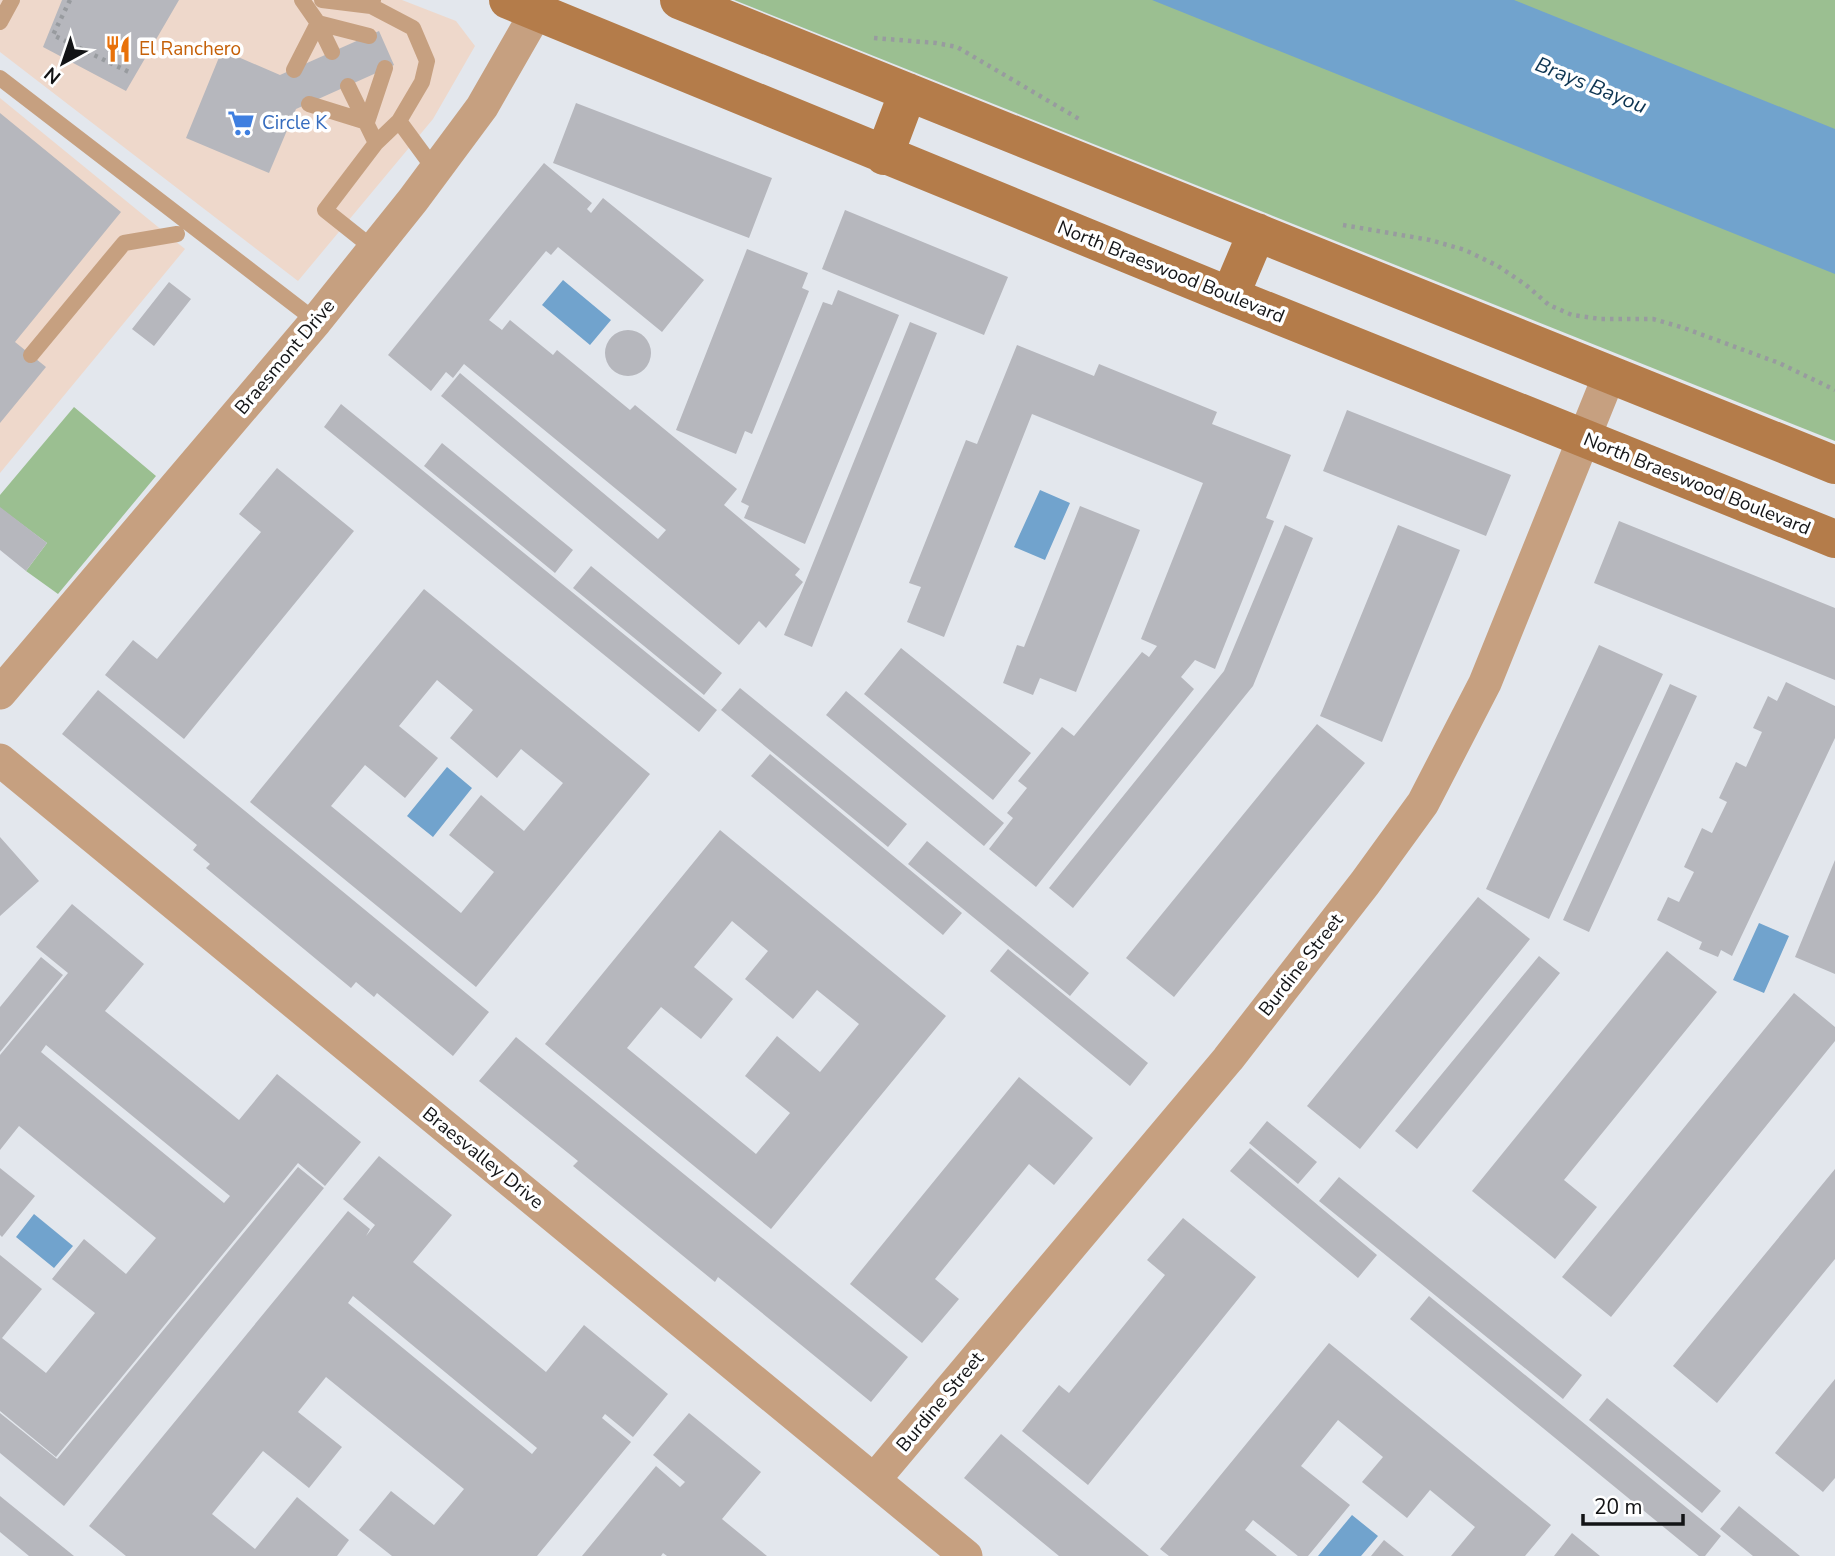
<svg xmlns="http://www.w3.org/2000/svg" width="1835" height="1556" viewBox="0 0 1835 1556" font-family="'Nunito Sans',sans-serif">
<rect width="100%" height="100%" fill="#e3e7ed"/>
<path fill="#eed8cb" d="M0,0H402L456,21L475,46L433,119L298,281L0,52Z
M0,98L185,249L0,473Z"/>
<path fill="#9bbf91" d="M734,0H1835V441Z
M74,407L156,476L58,594L26,571L47,543L0,508V495Z"/>
<path fill="#71a3cd" d="M1152,0H1514L1835,129V274Z
M563,280L611,320L590,345L542,305Z
M1040,490L1070,503L1045,560L1014,547Z
M447,767L472,788L433,837L407,816Z
M1759,923L1789,936L1764,993L1733,980Z
M34,1214L73,1246L54,1268L16,1237Z
M1352,1515L1378,1536L1361,1556H1318Z"/>
<path fill="#b6b7bd" fill-rule="evenodd" d="M62,0H179L126,91L43,47Z
M379,31L394,65L296,109L269,173L186,138L222,50L280,75Z
M576,103L772,178L749,238L553,163Z
M0,113L121,212L15,342L46,367L0,423Z
M544,163L592,203L587,209L591,213L603,198L704,280L662,332L558,247L551,255L546,251L489,320L502,330L510,320L553,355L557,350L630,410L635,405L737,489L724,505L800,569L795,575L803,582L766,628L759,621L739,645L441,396L460,373L658,539L666,530L464,364L453,378L446,372L431,391L388,355Z
M845,210L1008,277L984,335L822,269Z
M747,249L808,273L802,288L809,291L752,434L745,431L736,454L676,430Z
M169,282L191,299L154,346L132,329Z
M838,290L899,315L805,544L744,518L749,506L741,502L823,302L832,305Z
M910,322L937,333L812,647L784,635Z
M605 353a23 23 0 1 1 46 0a23 23 0 1 1-46 0Z
M1017,345L1094,376L1099,364L1217,412L1212,424L1291,455L1266,518L1274,521L1215,669L1195,660L1181,677L1194,689L1036,887L989,849L1013,818L1007,813L1027,788L1018,781L1062,727L1074,736L1142,652L1149,657L1157,646L1141,639L1203,483L1032,414L944,637L907,622L921,587L909,583L966,440L977,444Z
M341,404L717,710L699,732L324,427Z
M1347,410L1511,475L1486,536L1323,471Z
M442,443L573,550L555,573L424,466Z
M277,468L354,531L184,739L105,675L133,640L157,659L261,532L239,514Z
M1080,506L1140,530L1076,692L1040,678L1033,695L1003,683L1017,645L1024,647Z
M0,507L47,543L26,571L0,550Z
M1619,521L1835,608V680L1594,583Z
M1285,525L1313,538L1253,686L1073,908L1049,888L1224,671Z
M1398,525L1460,550L1382,742L1320,716Z
M591,566L722,673L704,695L573,588Z
M424,589L650,774L476,987L250,802ZM437,680L473,710L450,738L497,778L521,749L563,783L524,831L481,795L449,835L494,872L461,913L331,806L365,765L405,798L438,758L399,726Z
M1599,645L1663,674L1549,919L1486,889Z
M901,648L1031,753L993,800L864,694Z
M1786,682L1835,706V738L1732,956L1721,950L1718,957L1699,949L1702,942L1657,920L1668,897L1679,902L1694,872L1684,867L1702,828L1712,833L1727,802L1719,798L1736,762L1746,767L1762,732L1753,728L1768,696L1777,701Z
M1670,684L1697,696L1589,932L1563,920Z
M740,688L907,824L888,847L721,710Z
M98,690L489,1012L453,1056L377,993L374,997L356,982L351,988L206,868L210,864L193,850L197,845L62,734Z
M846,691L1004,823L984,846L826,715Z
M1317,724L1365,763L1174,997L1126,958Z
M770,754L962,913L943,935L751,776Z
M720,830L946,1016L771,1229L545,1044ZM732,921L768,951L745,979L793,1019L817,990L859,1024L820,1072L777,1036L745,1076L790,1113L756,1154L627,1048L661,1007L701,1039L733,999L694,967Z
M0,837L39,881L0,916Z
M927,841L1089,973L1070,996L908,864Z
M1835,860V974L1795,957Z
M1478,897L1530,939L1360,1149L1307,1106Z
M72,904L144,964L105,1011L239,1120L277,1074L361,1142L325,1186L298,1163L56,1457L0,1411V1255L42,1289L2,1338L46,1373L95,1313L52,1279L84,1239L126,1274L156,1238L19,1126L0,1150V1055L68,973L36,947ZM46,1045L230,1196L224,1203L41,1052Z
M1008,949L1148,1063L1130,1086L990,971Z
M1667,951L1717,992L1564,1180L1597,1207L1555,1259L1472,1191Z
M1539,956L1560,973L1417,1149L1395,1131Z
M41,957L63,975L0,1052V1007Z
M1794,993L1835,1027V1041L1611,1317L1562,1277Z
M516,1037L908,1357L871,1402L718,1277L715,1282L573,1166L578,1161L479,1081Z
M1019,1077L1093,1138L1054,1185L1029,1164L935,1279L959,1299L922,1343L850,1284Z
M1267,1121L1317,1162L1298,1184L1249,1143Z
M1250,1148L1377,1255L1358,1278L1230,1171Z
M379,1156L452,1215L413,1262L546,1372L584,1325L668,1394L633,1437L605,1414L602,1418L631,1442L537,1556H392L359,1530L391,1491L434,1525L464,1489L326,1377L298,1412L342,1447L309,1488L263,1451L212,1514L255,1549L297,1497L349,1540L337,1556H126L89,1526L348,1211L370,1229L366,1236L375,1225L343,1199ZM353,1296L537,1448L532,1454L348,1303Z
M298,1167L324,1188L64,1506L0,1453V1413L57,1459Z
M0,1168L35,1196L2,1237L0,1235Z
M1835,1169V1259L1717,1403L1673,1366Z
M1339,1177L1582,1375L1563,1399L1319,1201Z
M1183,1218L1256,1277L1088,1485L1022,1431L1059,1385L1069,1393L1165,1275L1147,1260Z
M1429,1296L1721,1536L1705,1556H1699L1410,1319Z
M1329,1343L1551,1525L1525,1556H1451L1475,1527L1430,1490L1407,1518L1362,1482L1383,1457L1338,1420L1301,1466L1350,1505L1308,1556H1298L1253,1520L1245,1530L1277,1556H1169L1160,1549Z
M1835,1379V1478L1823,1492L1775,1453Z
M1607,1398L1721,1491L1702,1513L1589,1420Z
M689,1413L761,1472L722,1519L767,1556H667L663,1553L661,1556H582L656,1466L680,1487L685,1482L653,1455Z
M1001,1434L1149,1556H1059L964,1478Z
M0,1496L74,1556H29L0,1532Z
M1739,1506L1800,1556H1753L1720,1529Z
M1572,1533L1600,1556H1554Z
M1384,1540L1404,1556H1371Z"/>
<g fill="none" stroke-linecap="round" stroke-linejoin="round">
<path stroke="#989b9f" stroke-width="4.5" stroke-dasharray="3.5 5" stroke-linecap="butt" d="M70,0L53,35L131,73
M874,38L936,43L957,47L1079,119
M1343,225L1430,240L1465,250L1498,266L1526,285L1549,305L1572,315L1601,319H1653L1681,327L1779,363L1835,390"/>
<path stroke="#c6a080" stroke-width="16" d="M302,0L318,23L369,36
M322,0L371,6L373,0
M371,6L413,28L427,61L422,82L399,121
M0,22L12,0
M294,70L318,23L332,52
M0,78L316,321
M348,86L376,143L325,210L374,249
M309,104L367,122
M367,122L385,68
M376,143L399,121L435,170
M31,355L124,243L177,234"/>
<path stroke="#c6a080" stroke-width="33" d="M0,693L316,321L413,200L482,107L537,11L540,0
M0,760L966,1556
M874,1480L1228,1059L1365,883L1423,803L1485,683L1609,376"/>
<path stroke="#b47c4a" stroke-width="38" d="M508,0L1230,296L1835,539
M679,0L1835,465
M884,156L908,92
M1230,296L1257,232"/>
</g>
<defs>
<symbol id="restaurant-bare" viewBox="-9 -9 18 18"><path d="M-5-6h1v4h1v-4h1v4h1v-4h1v5L-1.5 .5V6h-2V.5L-5-1ZM5-6V6H3V1.5H1.5Q1.5-4 5-6Z" fill="#e8710a" stroke="#fff" stroke-width="2.5" paint-order="stroke"/></symbol>
<symbol id="supermarket-bare" viewBox="-9 -9 18 18"><path d="M-6-5.5h2.5l.6 2H6L4.5 2H-2.5L-4.4-4H-6ZM-1.5 3.2a1.3 1.3 0 1 0 .1 0ZM3 3.2a1.3 1.3 0 1 0 .1 0Z" fill="#3f7fe0" stroke="#fff" stroke-width="2.5" paint-order="stroke"/></symbol>
</defs>
<g fill-rule="evenodd">
<use href="#restaurant-bare" x="99" y="30" width="38" height="38"/>
<use href="#supermarket-bare" x="222" y="104" width="38" height="38"/>
</g>
<g text-anchor="middle" dominant-baseline="central" stroke-width="7" stroke-linejoin="round" paint-order="stroke">
<g font-size="19" fill="#c56008" stroke="#fff" text-anchor="start">
<text x="139" y="49">El Ranchero</text>
</g>
<g font-size="19" fill="#366cbe" stroke="#fff" text-anchor="start">
<text x="262" y="123">Circle K</text>
</g>
<g font-size="19" fill="#131416" stroke="#fff">
<text transform="translate(1171 272) rotate(22)">North Braeswood Boulevard</text>
<text transform="translate(285 357) rotate(-50)">Braesmont Drive</text>
<text transform="translate(1697 484) rotate(22)">North Braeswood Boulevard</text>
<text transform="translate(1301 965) rotate(-52)">Burdine Street</text>
<text transform="translate(483 1158) rotate(39)">Braesvalley Drive</text>
<text transform="translate(940 1402) rotate(-50)">Burdine Street</text>
</g>
<g font-size="21" font-style="italic" fill="#0c3451" stroke="#fff">
<text transform="translate(1591 85) rotate(22)">Brays Bayou</text>
</g>
</g>
<g transform="translate(63 63) rotate(220)" stroke="#ffffff" stroke-width="5" paint-order="stroke">
<path d="M0-5L12 26L0 18L-12 26Z" fill="#131416"/>
<text y="-10" font-size="19" font-weight="bold" text-anchor="middle" fill="#131416">N</text>
</g>
<path d="M1583 1514v10h100v-10" fill="none" stroke="#131416" stroke-width="3.5"/>
<text x="1594" y="1514" font-size="21" fill="#131416" stroke="#ffffff" stroke-width="5" paint-order="stroke">20 m</text>
</svg>
